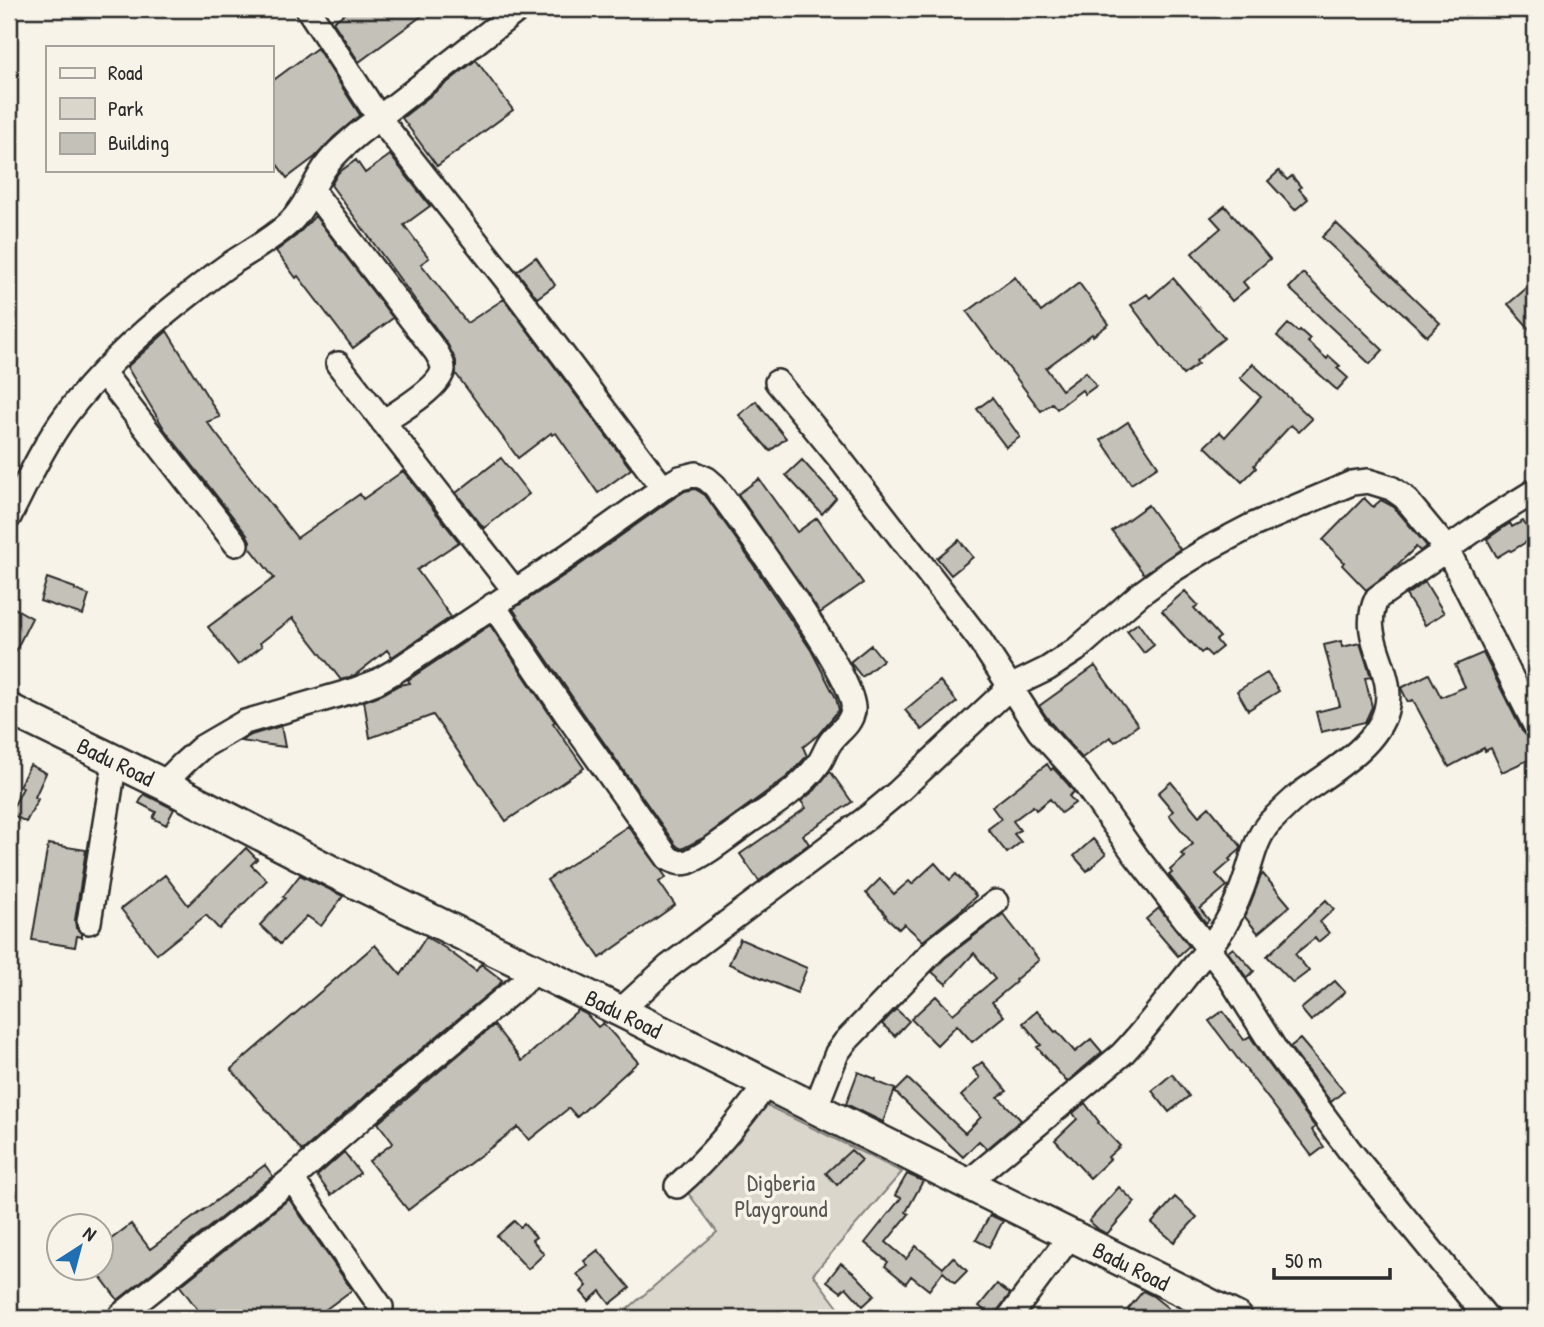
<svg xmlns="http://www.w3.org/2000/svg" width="1544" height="1327" viewBox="0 0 1544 1327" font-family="'Patrick Hand',sans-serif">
<rect width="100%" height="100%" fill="#f7f3e8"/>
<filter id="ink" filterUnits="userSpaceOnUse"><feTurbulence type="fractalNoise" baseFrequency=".0143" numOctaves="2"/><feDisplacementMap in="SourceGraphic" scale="14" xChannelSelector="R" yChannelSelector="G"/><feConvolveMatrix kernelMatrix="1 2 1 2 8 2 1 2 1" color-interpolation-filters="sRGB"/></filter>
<g filter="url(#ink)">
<path fill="#dad6cc" stroke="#82807c" stroke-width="2" d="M758,1101L902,1172L813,1274L843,1314L838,1318H617L717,1232L680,1182Z"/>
<path fill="#c4c1b9" stroke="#2b2b2b" stroke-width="2" d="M351,9H431L359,62L333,22Z
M317,48L360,115L334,137L315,157L287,178L271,156V82Z
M476,60L513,110L437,166L402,118Z
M390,155L430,206L404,225L429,258L421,264L467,323L504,299L631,469L598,493L556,433L552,435L551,433L518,458L456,374V361L448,345L331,185L338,173L356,160L365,173Z
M1279,171L1287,180L1292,176L1301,187L1299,189L1308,199L1295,210L1268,181Z
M1225,206L1270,259L1243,282L1248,288L1232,301L1192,253L1221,228L1211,217Z
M315,216L393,318L353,348L298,276L296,278L276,251L296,236Z
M1336,223L1440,323L1427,336L1322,237Z
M536,257L555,285L537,298L517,271Z
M1303,273L1383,350L1370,364L1289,288Z
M1015,277L1041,312L1079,283L1109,324L1093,336L1092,334L1046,368L1062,390L1086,372L1096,386L1085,394L1082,390L1057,409L1052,403L1041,411L967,312Z
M1173,278L1224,338L1196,361L1198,364L1183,375L1131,305L1147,294L1150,298Z
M1528,287L1535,296V335L1508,304Z
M1288,324L1298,332L1300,330L1310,339L1308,342L1327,359L1329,356L1340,366L1337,368L1348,378L1337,390L1277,336Z
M167,331L220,417L207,422L297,538L360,494L363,499L403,471L459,542L417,570L451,617L392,657L387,650L355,675L341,680L293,618L260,643L262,646L238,665L208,627L274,578L249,546L250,541L247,535L165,430L127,367Z
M1253,364L1312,419L1299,432L1291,425L1254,465L1256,468L1242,482L1205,446L1220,432L1225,437L1261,397L1240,378Z
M992,398L1020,437L1006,447L977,409Z
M756,401L786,438L770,451L739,415Z
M1128,422L1158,466L1131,484L1101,440Z
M501,458L529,494L484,528L456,493Z
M802,460L836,498L822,514L786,475Z
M759,479L797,532L817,518L863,583L820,613L738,494Z
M695,489L705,495L736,539L811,650L836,698L839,710L818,735L803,747L807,756L787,777L703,838L682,849L678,847L675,844L579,707L513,609L574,569L671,500L685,491Z
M1364,498L1373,507L1381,500L1394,507L1427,546L1420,551L1416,547L1391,571L1366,590L1342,565L1344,562L1323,540Z
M1148,505L1180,549L1144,574L1112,531Z
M1523,521L1533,538L1511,551L1509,550L1497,557L1487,539L1510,523L1512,527Z
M959,540L973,557L951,575L937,558Z
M47,578L75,588V590L89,595L83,615L40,601Z
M1425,582L1444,613L1425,625L1406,595Z
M1185,591L1198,605L1194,608L1220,637L1216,640L1222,647L1211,656L1205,650L1201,653L1191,642L1190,643L1162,611Z
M9,605L32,618L9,664Z
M1138,623L1154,645L1144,653L1127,631Z
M490,625L555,722L553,723L584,768L506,821L433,715L370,738L364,701L383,694L399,685L410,683L408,680Z
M1341,641L1342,647L1360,643L1371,677L1365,678L1372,707L1365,722L1321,732L1316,712L1340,706L1324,645Z
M871,645L883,660L862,677L850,662Z
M1483,653L1522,731L1528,737L1535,739V757L1502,772L1491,748L1485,751L1484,748L1449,767L1413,700L1408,702L1401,688L1429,674L1441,697L1465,687L1455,665Z
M1095,666L1138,725L1115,742L1110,737L1082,758L1050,722L1039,706Z
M1267,673L1279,691L1248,710L1237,691Z
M940,681L957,702L922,730L905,710Z
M281,726L285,747L240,741L251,735Z
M1047,764L1051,770L1053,768L1067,783L1074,792L1069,796L1075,803L1061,813L1050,799L1036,810L1033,806L1013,821L1020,830L1014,834L1021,842L1007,853L988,829L1001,819L992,807Z
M30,765L46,773L35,797L38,799L26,822L10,813L23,788L19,786Z
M830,771L852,802L803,835L809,844L759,881L740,854L806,808L801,801L815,790Z
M1171,782L1199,816L1209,807L1241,846L1240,850L1229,859L1231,861L1216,874L1227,886L1200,909L1209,920L1206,923L1169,875L1172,873L1170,870L1185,857L1181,854L1193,844L1169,815L1173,811L1158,793Z
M144,794L174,809L166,825L153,818L156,812L139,803Z
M628,826L666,877L659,882L675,905L600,958L547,880Z
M1093,839L1106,854L1087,871L1074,856Z
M48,844L86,850L75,920L76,928L82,934V937L77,936L75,947L32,940Z
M246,848L257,859L251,865L267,880L219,929L206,915L157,954L121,909L165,875L188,905Z
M935,863L950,880L956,874L976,896L960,911L923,941L904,924L899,929L885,916L886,915L866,893L880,879L894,894L909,881L912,884Z
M1263,874L1290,906L1258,933L1245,917L1261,876Z
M300,875L343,896L321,926L307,916L280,944L260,925L285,898L283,897Z
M1326,900L1334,909L1320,922L1329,933L1318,942L1315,938L1295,954L1309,971L1293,983L1267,956Z
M1159,908L1189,946L1178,956L1146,919Z
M1003,914L1039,960L1015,980L1016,982L992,1002L1004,1016L972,1042L957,1025L937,1045L911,1019L936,996L953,1014L995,979L974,953L946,984L932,972L945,958Z
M426,937L445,948L476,971L481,964L502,980L499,985L378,1085L302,1151L231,1069L375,945L401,975Z
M740,939L807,968L797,993L729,964Z
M1233,948L1254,971L1247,978L1228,952Z
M1335,981L1345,992L1311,1021L1301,1009Z
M896,1009L909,1021L895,1036L882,1024Z
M578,1010L586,1014L598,1027L603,1023L638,1062L577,1117L569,1108L529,1140L518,1127L408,1210L369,1161L393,1143L378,1123L494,1025L522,1061Z
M1037,1011L1055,1032L1057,1031L1075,1052L1091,1039L1102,1052L1067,1082L1037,1047L1041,1045L1023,1023Z
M1223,1011L1244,1040L1250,1036L1265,1059L1315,1127L1312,1130L1324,1147L1312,1156L1209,1021Z
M1300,1039L1344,1091L1331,1102L1290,1047Z
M982,1062L1007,1091L998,1097L1021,1120L987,1149L979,1141L963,1157L895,1092L908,1079L965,1133L981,1117L961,1096L980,1078L973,1069Z
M858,1072L876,1079L875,1081L895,1089L883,1122L846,1104Z
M1172,1074L1189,1096L1169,1112L1152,1091Z
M1085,1103L1099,1122L1098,1123L1120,1146L1108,1157L1110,1159L1090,1178L1055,1140L1077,1119L1073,1113Z
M851,1150L862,1160L837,1185L826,1173Z
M344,1152L360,1173L331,1195L317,1176Z
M265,1165L273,1176L118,1300L94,1268H102V1246L131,1224L150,1249Z
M907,1174L923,1181L906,1212L909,1214L886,1242L906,1259L916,1246L943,1268L953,1257L967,1271L955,1283L943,1272L929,1290L911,1276L906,1283L885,1266L888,1262L865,1243L901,1198L895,1195Z
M1119,1187L1135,1202L1107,1234L1098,1229L1089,1221Z
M1175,1197L1197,1217L1174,1242L1152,1223Z
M289,1199L352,1290L314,1318H204L180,1286Z
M990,1215L1003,1221L989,1247L976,1240Z
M514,1221L520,1227L524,1224L536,1237L532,1240L544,1254L528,1269L497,1236Z
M598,1250L630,1288L610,1304L600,1291L589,1301L581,1292L587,1286L577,1274L588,1266L584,1261Z
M841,1263L856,1275L875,1295L863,1306L846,1287L841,1292L827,1281Z
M997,1284L1010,1294L998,1310L994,1318L979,1306Z
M1143,1291L1153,1296L1168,1308L1159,1318H1139L1128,1309Z"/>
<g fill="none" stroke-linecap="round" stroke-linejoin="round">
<defs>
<path id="minor" d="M308,9L379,118L505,278L663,488
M312,190L437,353C440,359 443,363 443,369C441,387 398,412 383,422
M338,364L515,591
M103,373L236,544
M777,382L840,459L979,639L1039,731L1078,774L1136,856L1227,973L1276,1051L1350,1151L1487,1318
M9,517C27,482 43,446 66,415C95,376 137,336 175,306C193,292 211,277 230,264C249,252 270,240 287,225C303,211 311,190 322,172C331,157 345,145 358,134L519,9
M163,784L183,764L202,747L245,722L352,691L376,682L397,670L566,557L663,488L680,478L696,474L707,479L715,486C739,520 858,679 853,711C850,725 840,730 832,740C826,747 824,756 819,763C802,787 774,805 750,821C734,832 705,856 688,862C680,864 675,862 668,858L567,715L493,605
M89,922L115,761
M620,1011L668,967L868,817L898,792L1010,687L1047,669L1076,650L1140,594L1173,570L1209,548L1253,525L1352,483L1368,481L1391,488L1404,497L1447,549L1535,725
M815,1109L837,1053L845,1042L936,948L955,933L996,902
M292,1179L381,1307
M966,1184L1122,1054C1144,1031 1163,1005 1183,980C1197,962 1213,945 1225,925C1235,908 1242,890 1248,871C1253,855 1257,837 1269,823C1279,813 1289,803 1300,794C1329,773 1377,746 1386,710C1397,669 1357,639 1377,598L1493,517L1535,491
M677,1186C711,1156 739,1121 766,1085
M121,1315L292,1179L387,1096L537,971
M1009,1318L1071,1235"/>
<g id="major">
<path id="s1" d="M9,709L163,784L333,872L620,1011L1237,1318"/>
</g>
</defs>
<use href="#minor" stroke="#2b2b2b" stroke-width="28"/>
<use href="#major" stroke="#2b2b2b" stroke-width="35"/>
<use href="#minor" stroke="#f7f3e8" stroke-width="23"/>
<use href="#major" stroke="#f7f3e8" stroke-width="30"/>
</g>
</g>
<g text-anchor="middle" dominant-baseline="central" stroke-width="7" stroke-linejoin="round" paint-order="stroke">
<g font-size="23" fill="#2b2b2b" stroke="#f7f3e8">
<text stroke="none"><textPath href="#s1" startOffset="119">Badu Road</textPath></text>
<text stroke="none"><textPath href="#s1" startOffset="686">Badu Road</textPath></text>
<text stroke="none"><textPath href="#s1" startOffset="1253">Badu Road</textPath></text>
</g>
<g font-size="23" fill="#575653" stroke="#f7f3e8">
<text x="781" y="1182">Digberia<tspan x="781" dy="26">Playground</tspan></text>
</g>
</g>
<rect width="1544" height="1327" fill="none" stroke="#f7f3e8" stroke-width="35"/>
<rect x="18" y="18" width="1509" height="1292" fill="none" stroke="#2b2b2b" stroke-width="2.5" filter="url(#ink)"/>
<rect x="46" y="46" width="228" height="126" fill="#f7f3e8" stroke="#a5a39c" stroke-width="2"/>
<rect x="60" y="68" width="35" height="10" fill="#f7f3e8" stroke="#a5a39c" stroke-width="2"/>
<text x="108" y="80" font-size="21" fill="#2b2b2b">Road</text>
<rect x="60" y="98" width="35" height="21" fill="#dad6cc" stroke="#a5a39c" stroke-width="2"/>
<text x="108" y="116" font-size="21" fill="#2b2b2b">Park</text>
<rect x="60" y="133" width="35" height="21" fill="#c4c1b9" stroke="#a5a39c" stroke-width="2"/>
<text x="108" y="150" font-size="21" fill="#2b2b2b">Building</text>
<g transform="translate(80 1247) rotate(36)"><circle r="33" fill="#f7f3e8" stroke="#a5a39c" stroke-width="2"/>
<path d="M0-5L12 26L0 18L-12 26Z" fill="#1f6fb2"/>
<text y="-10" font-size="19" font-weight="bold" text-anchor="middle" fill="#2b2b2b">N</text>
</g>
<path d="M1274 1268v10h116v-10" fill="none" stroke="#2b2b2b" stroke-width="3.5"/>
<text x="1285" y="1268" font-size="21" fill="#2b2b2b" stroke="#f7f3e8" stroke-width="5" paint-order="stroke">50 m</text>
</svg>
